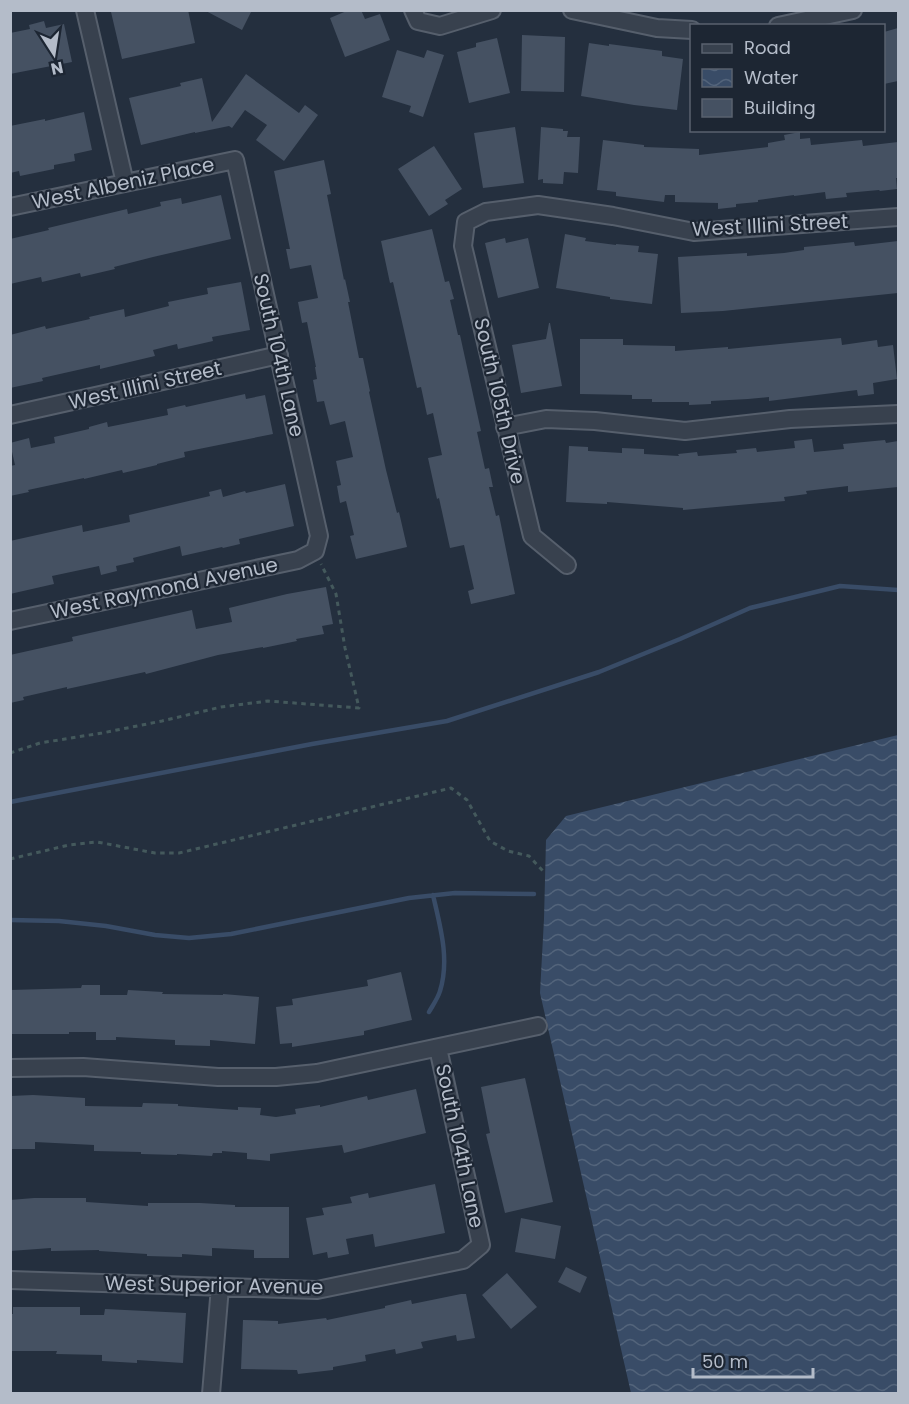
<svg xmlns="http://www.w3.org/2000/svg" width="909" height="1404" viewBox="0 0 909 1404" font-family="Poppins,sans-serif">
<defs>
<pattern id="water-waves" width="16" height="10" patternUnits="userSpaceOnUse" patternTransform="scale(1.5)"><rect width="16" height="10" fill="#394c67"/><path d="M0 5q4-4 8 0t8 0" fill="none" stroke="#53647b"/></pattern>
</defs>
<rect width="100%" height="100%" fill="#242f3e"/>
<path fill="url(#water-waves)" d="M898,735V1393H631L540,993L544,919L546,840L566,816Z"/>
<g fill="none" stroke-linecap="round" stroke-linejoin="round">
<path stroke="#394c67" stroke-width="4.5" d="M10,802L312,744L447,721L599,672L680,639L750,608L840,586L898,590
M10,920L59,921L106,926L155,935L189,938L231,934L409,898L455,893L534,894
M429,1012C433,1005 438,998 440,991C450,959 440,926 433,895"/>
</g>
<path fill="#455162" d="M118,10H188L195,43L122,59L111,12Z
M204,10H252L242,30Z
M349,10H361L365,19L380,14L390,40L345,57L330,18Z
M44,21L46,28L64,24L72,62L10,74V33L30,29L29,25Z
M898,28V81L884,84V32Z
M522,35L565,37L564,92L521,91Z
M497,38L510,93L469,103L457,52L476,47V43Z
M589,43L609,46V44L662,51V56L683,59L677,110L634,105L581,96Z
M397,50L424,58L427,50L444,55L423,117L409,112L411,106L382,97Z
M246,74L299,113L305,105L318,115L284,161L256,140L267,125L245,110L232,128L229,126L195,133V132L141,145L129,98L181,86L180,83L202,78L212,122Z
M84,112L92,150L74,154L75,161L54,165V169L20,176L19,171L10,173V126L45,119V121Z
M515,127L524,183L483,188L474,133Z
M541,127L563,129V131H568L567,137H580L578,173L564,172L563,184L543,183V179L538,180Z
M800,132V139L810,138L811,145L862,140L863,146L898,142V178H896L897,189L880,191L879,190L846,193L847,197L826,199L825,192L794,196V195L758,200V202L736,204V207L718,209V203L675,202V195H665L664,202L616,196V192L597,190L603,140L644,145V147L699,149V155L768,147V143L785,140L784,135Z
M434,146L462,189L445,200L448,204L429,216L398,169Z
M324,160L331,194L327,195L344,280L345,279L350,302H348L359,358H363L370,391L369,392L386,470L397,513L399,512L407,547L356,559L350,536L354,535L346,501L340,503L337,486L341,485L336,461L353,457L345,421L330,425L324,401L317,402L313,380L317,379L315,367H316L307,322L302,323L298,302L318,298L311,265L290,269L286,249H290L274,171Z
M221,195L231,239L153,257L114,267L115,269L81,277L80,273L42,282L41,277L10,284V239L49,230L48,228L127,209L128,214L161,206L160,202L181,198L182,204Z
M432,229L445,282L449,281L454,299L450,300L458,335H460L481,431L477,432L485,469L489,468L493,487H489L496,516L499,515L515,594L471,604L468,591L474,589L464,545L450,548L439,498L437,499L428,458L442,455L433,413L427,415L421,387L417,388L393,282L390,283L381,241Z
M565,234L586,238L585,241L616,245V244L639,246L638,252L658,254L652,304L610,299V297L556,288Z
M505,238L506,243L528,238L539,288L498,298L485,243Z
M898,241V293L723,311L681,313L678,257L747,253V256L784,253L804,250V247L825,245L854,242L855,246Z
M241,282L250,330L212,337L213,341L178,349L177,344L153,350L155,356L100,369V365L42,378L43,381L10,388V335L45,326L46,329L90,319L89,317L124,309L125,317L169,306L168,302L208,294L207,288Z
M549,323H550L562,386L521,393L512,345L546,339Z
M841,338L842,345L877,340L878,347L893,345L897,379L873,383L874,394L858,396L857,390L769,401V397L748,399L711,401V404L689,405V402H652V399H632V395L580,394V339H623V345L675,346V351L728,347V349Z
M245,394L246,399L265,395L273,434L184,452L185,457L157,464V465L123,473L122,470L84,479V478L28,490L29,492L10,496V466L15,465L10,443L29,438L31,448L55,443L54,437L89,429V427L107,422L108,427L168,415L167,409L185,405L186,407Z
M812,439L814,452L844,449L843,444L885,440L886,443L898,441V487L848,492V486L806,491L807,494L784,497L785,501L683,510V508L607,502V504L566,502L569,446L588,447V451L622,453V448L644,449V454L679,456L678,454L697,452L698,456L737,453L736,450L756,448L757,452L795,448L794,441Z
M285,484L294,526L239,539L240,544L223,548L222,547L182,556L180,546L133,558L134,562L116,566L117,571L101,575L99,566L52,576L54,584L10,594V541L82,525L83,532L130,522L129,515L210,496L209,492L221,489L223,497L245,491L246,493Z
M326,587L333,624L322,626L324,634L296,639L297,641L263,648V647L218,655L146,674L145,672L67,689V687L23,697L24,700L10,703V655L73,641L72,637L192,610L196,629L232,622L229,608L287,594Z
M401,972L412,1020L364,1031V1035L317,1043L292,1047V1043L280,1044L276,1007L293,1005L292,999L368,986L367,980Z
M82,985H100V995H127L128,990L163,992L162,994L223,995V994L259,997L255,1044L210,1040V1046L175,1045V1040L116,1037V1040H96V1032H69V1034H10V990L81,988Z
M525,1078L553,1202L505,1213L486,1134L490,1133L481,1087Z
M416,1089L426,1133L344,1153L342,1145L270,1154V1161L247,1159V1153L222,1151V1153H213L212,1156L177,1154V1155L141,1154V1152L94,1151V1145L35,1142V1149H10V1096L33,1095L85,1098V1106L142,1107L143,1103L178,1104V1106L238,1110V1107L261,1108L260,1115L276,1117L296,1114L295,1109L320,1105V1107L367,1096L368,1100Z
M435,1184L445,1233L375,1247L373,1234L346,1239L349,1254L328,1258L327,1252L313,1255L306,1218L324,1215L322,1208L352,1203L350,1197L368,1193L369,1198Z
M34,1198H86V1202L148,1206V1203H200L235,1205V1207H289V1258H254V1250L212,1248V1256L182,1254V1257L147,1256V1254L99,1251V1250L51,1251V1248L10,1251V1200Z
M521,1218L561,1226L555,1259L515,1252Z
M566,1267L587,1277L580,1293L558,1282Z
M507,1273L537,1307L511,1329L482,1295Z
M461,1294H466L475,1338L457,1341L456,1335L421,1342L423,1348L396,1354L395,1349L365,1355L366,1361L333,1367V1370L298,1374L297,1370L241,1369L243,1320L278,1321V1324L326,1318L327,1320L385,1308V1306L411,1300L412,1304Z
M13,1307H80V1315H104L105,1309L186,1313L183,1363L137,1360V1363L102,1361V1355L56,1354L57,1351H10V1314H13Z"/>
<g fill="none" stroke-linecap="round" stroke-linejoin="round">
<defs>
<path id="minor" d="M85,10L125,183
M413,10L418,21L440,26L492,10
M572,10L657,28L692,30
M778,26L853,10
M10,207L235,160L319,536L315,551L298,560L10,621
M10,415L279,355
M505,427L546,419L595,421L685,431L790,419L898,414
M567,565L532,536L463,246L466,222L486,212L538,205L613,216L694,232L898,217
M10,1068L83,1067L218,1077H276L317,1073L538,1026
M10,1280L317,1290L463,1260L481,1245L438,1048
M211,1394L220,1287"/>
</defs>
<use href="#minor" stroke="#565f6c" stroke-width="20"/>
<path stroke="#44595c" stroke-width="3" stroke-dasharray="4.5 4.5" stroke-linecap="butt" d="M10,753L40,743L102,733L162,721L221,707L268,701L359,708L345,648L336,594L321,564
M10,859L69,845L97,842L155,853H179L451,788L467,800L490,841L508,851L529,856L543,871"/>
<use href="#minor" stroke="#38414e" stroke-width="16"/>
</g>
<g text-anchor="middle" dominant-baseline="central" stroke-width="4.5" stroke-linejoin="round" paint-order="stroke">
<g font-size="20" fill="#b4bcc9" stroke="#1d2633">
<text transform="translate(123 183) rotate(-12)">West Albeniz Place</text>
<text transform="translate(770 225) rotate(-3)">West Illini Street</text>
<text transform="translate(279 355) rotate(77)">South 104th Lane</text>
<text transform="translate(145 385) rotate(-13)">West Illini Street</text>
<text transform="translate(500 401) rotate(77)">South 105th Drive</text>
<text transform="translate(164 588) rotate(-12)">West Raymond Avenue</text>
<text transform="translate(460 1146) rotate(78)">South 104th Lane</text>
<text transform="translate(214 1285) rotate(1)">West Superior Avenue</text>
</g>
</g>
<rect width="909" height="1404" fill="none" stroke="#b4bcc9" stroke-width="24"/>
<rect x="690" y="24" width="195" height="108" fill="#1d2633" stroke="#59626f" stroke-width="1.5"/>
<rect x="702" y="44" width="30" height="9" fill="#38414e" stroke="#59626f" stroke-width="1.5"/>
<text x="744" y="54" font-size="18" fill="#b4bcc9">Road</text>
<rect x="702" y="69" width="30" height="18" fill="url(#water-waves)" stroke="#59626f" stroke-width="1.5"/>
<text x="744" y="84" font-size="18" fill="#b4bcc9">Water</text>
<rect x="702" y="99" width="30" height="18" fill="#455162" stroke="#59626f" stroke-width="1.5"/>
<text x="744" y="114" font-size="18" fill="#b4bcc9">Building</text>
<g transform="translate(54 54) rotate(168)" stroke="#1d2633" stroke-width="4.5" paint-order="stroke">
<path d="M0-4.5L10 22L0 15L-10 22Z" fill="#b4bcc9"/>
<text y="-9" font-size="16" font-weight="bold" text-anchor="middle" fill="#b4bcc9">N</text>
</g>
<path d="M693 1368v9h120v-9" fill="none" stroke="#b4bcc9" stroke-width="3"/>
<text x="702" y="1368" font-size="18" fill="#b4bcc9" stroke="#1d2633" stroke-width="4.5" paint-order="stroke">50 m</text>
</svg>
